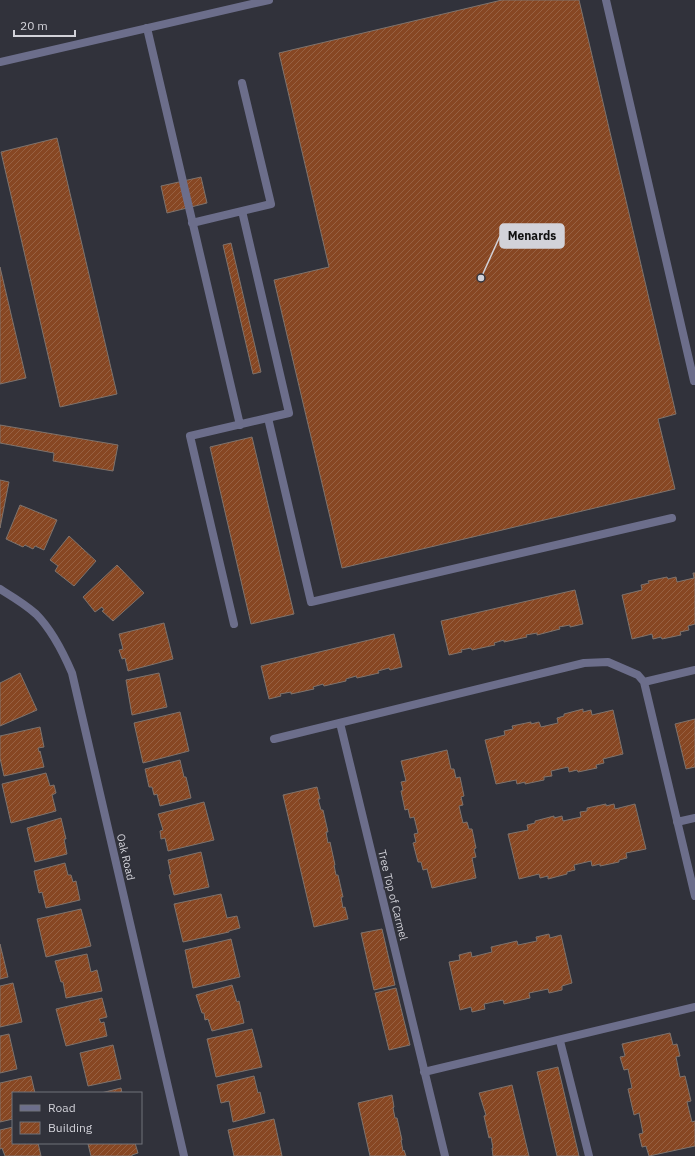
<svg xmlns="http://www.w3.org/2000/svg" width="695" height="1156" viewBox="0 0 695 1156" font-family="'IBM Plex Sans',sans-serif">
<defs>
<pattern id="building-hatch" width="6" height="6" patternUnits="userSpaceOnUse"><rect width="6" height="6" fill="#874723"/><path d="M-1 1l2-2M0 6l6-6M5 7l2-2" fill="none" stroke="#976142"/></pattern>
</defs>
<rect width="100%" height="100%" fill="#31323b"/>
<path fill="url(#building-hatch)" stroke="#7e736d" d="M502,0H579L676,414L658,419L675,489L342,568L274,280L329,267L279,53Z
M57,138L117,394L60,407L1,152Z
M201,177L207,203L167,213L161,186Z
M231,243L261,372L253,374L223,245Z
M0,267L26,378L0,384Z
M0,425L118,445L113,471L53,461L54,453L0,443Z
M252,437L294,614L251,624L210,447Z
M0,480L9,482L0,528Z
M20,505L57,520L44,550L35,546L33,549L25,545L23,547L6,539Z
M69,536L96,561L74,586L55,571L58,566L50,560Z
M117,565L144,593L113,621L102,611L104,610L102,607L95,612L83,597Z
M693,573H695V624L688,626L689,630L680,632L681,635L662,639L661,637L653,639L652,634L632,639L622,595L642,590L641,585L649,583L648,581L667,577L668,579L676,577L677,582L694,578Z
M575,590L583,624L570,627V625L559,627L560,629L537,635V633L526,635L527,637L504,642V640L494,643L495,645L472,650L471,648L461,650L462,652L449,655L441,621Z
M164,623L173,659L128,671L125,658L122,659L119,650L123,649L119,634Z
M394,634L402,667L390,670L389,668L378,671L379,673L357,678L356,676L346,679V681L324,686L323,684L313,687L314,689L291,694V692L280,694L281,696L269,699L261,666Z
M20,673L37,710L0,726V683Z
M159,673L167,707L132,715L126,680Z
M583,709V712L591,710L592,715L613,710L623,754L603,759L604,763L596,765L597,768L578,772L577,770L569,772L568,767L551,771L552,776L544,777V780L525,784V782L517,784L516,780L496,784L485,740L505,735L504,731L513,729L512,726L531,722V724L539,722L541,727L558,723L557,718L564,716V714Z
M180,712L189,751L143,763L134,723Z
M695,719V767L686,769L675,724Z
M40,727L44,747L38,748L39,752L40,751L44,767L4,776L0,758V736Z
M447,750L451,769H454L456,778L460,777L464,796L461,797L463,805L459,806L463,823L467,822L469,829H472L476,848L474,849L476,857L472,858L476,878L432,888L427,869L423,870L421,862H418L413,843L416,842L414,834L418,833L414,817L410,818L408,809L405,810L401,791L403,790L401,782L406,781L401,761Z
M180,760L184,777H186L191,798L160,806L157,794L154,795L152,787H149L145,769Z
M46,773L50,786L54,785L56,793L52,795L56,811L11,823L2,784Z
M317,787L320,799H318L321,810H323L328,832H326L328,843L330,842L335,865H334L336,875H338L343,897H341L343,908L345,907L348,919L314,927L283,795Z
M204,802L214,840L168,851L165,838L161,839L160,831L163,830L158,814Z
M606,804V806L614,804L615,809L635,804L646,849L626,853L627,858L619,860V862L600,866V864L592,866L591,861L574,865L575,870L567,872V874L548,879V876L540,878L539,874L519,879L508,834L528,830L527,825L535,823V821L554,816V818L562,816L563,821L581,817L580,812L587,811V808Z
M61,818L66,839H64L67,854L35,862L27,828Z
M201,852L209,887L174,895L169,875L171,874L168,860Z
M65,863L68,875H71L73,882L76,881L80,900L46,908L42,892L39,893L34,871Z
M221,894L227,918L237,916L240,928L229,931V932L183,942L174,904Z
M81,909L91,946L46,957L37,919Z
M382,929L395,985L374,990L361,933Z
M549,934L550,938L561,935L572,983L562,986V990L549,993L548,989L529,993L530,998L504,1004L503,1000L484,1004L485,1009L472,1012L471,1007L460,1010L449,962L460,960L459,955L471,952L472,957L492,952L491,947L517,941L518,945L537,941L536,937Z
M231,939L240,977L193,988L185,950Z
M0,944L8,977L0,979Z
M87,954L91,972L97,970L102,991L66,998L63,982H61L55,961Z
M13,983L22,1022L0,1027V986Z
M232,985L237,1002L239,1001L244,1023L212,1031L208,1019L205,1020L204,1013H202L196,995Z
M396,988L410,1045L389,1050L375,993Z
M102,998L107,1017L99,1019L101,1023L104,1022L107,1036L66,1046L56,1009Z
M252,1029L262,1067L216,1077L207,1039Z
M670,1033L673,1045L677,1044L680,1056L676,1057L680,1077L685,1076L691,1101L687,1102L692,1122L695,1121V1146L649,1156L646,1146L642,1147L639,1134L643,1133L639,1113L634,1115L628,1089L632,1088L628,1069L624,1070L620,1057L625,1056L622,1044Z
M9,1034L17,1069L0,1073V1036Z
M113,1045L121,1079L88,1086L80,1053Z
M558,1067L579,1156H557L537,1072Z
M31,1076L35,1093H13V1119L0,1122V1083Z
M254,1076L258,1093L260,1092L265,1113L233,1122L229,1101L221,1103L217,1085Z
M512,1085L529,1156H493L492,1148H493L491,1137L489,1138L484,1116L486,1115L479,1093Z
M121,1088L122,1093H101Z
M392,1095L394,1107L393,1108L395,1118H397L402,1140H401L403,1151L404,1150L406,1156H370L358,1103Z
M274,1119L282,1156H234L228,1130Z
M13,1127V1143H38L41,1156H5L2,1148L0,1149V1130Z
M93,1143H135L138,1153L132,1155V1156H91L88,1144Z"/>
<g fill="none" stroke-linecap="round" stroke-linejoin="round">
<path stroke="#6c6e8b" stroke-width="8" d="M606,0L694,381
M147,28L240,425
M192,223L271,204L242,83
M268,418L311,602L672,518
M234,624L190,436L289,413L242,211
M560,1041L589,1156"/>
<path stroke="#6c6e8b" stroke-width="8" d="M0,62L269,0
M0,589C13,597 25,604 36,614C52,630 63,652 72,673L184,1156
M644,682L695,670
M340,723L445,1156
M274,739L584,663L608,662L638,675L644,682L695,896
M677,822L695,818
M424,1072L695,1007"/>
</g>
<g text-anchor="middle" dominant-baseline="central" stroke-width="3" stroke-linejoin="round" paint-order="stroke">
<g font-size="11" fill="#d2d2d9" stroke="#31323b">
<text transform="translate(126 857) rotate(77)">Oak Road</text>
<text transform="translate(393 895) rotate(76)">Tree Top of Carmel</text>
</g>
</g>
<path fill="none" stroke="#d2d2d9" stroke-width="1.5" d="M481 278L500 236"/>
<circle fill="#d2d2d9" stroke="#31323b" stroke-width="1.5" cx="481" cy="278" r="4"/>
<rect fill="#d2d2d9" stroke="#d2d2d9" stroke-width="1.5" x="500" y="224" width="64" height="24" rx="4"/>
<g font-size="12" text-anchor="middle" font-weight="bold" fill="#111">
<text x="532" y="240">Menards</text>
</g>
<rect x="12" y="1092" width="130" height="52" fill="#31323b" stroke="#71727a"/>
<rect x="20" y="1105" width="20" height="6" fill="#6c6e8b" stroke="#71727a"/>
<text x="48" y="1112" font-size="12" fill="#d2d2d9">Road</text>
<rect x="20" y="1122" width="20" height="12" fill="url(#building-hatch)" stroke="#71727a"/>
<text x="48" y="1132" font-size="12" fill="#d2d2d9">Building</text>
<path d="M14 30v6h61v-6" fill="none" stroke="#d2d2d9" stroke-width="2"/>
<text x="20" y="30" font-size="12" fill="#d2d2d9" stroke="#31323b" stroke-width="3" paint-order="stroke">20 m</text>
</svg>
